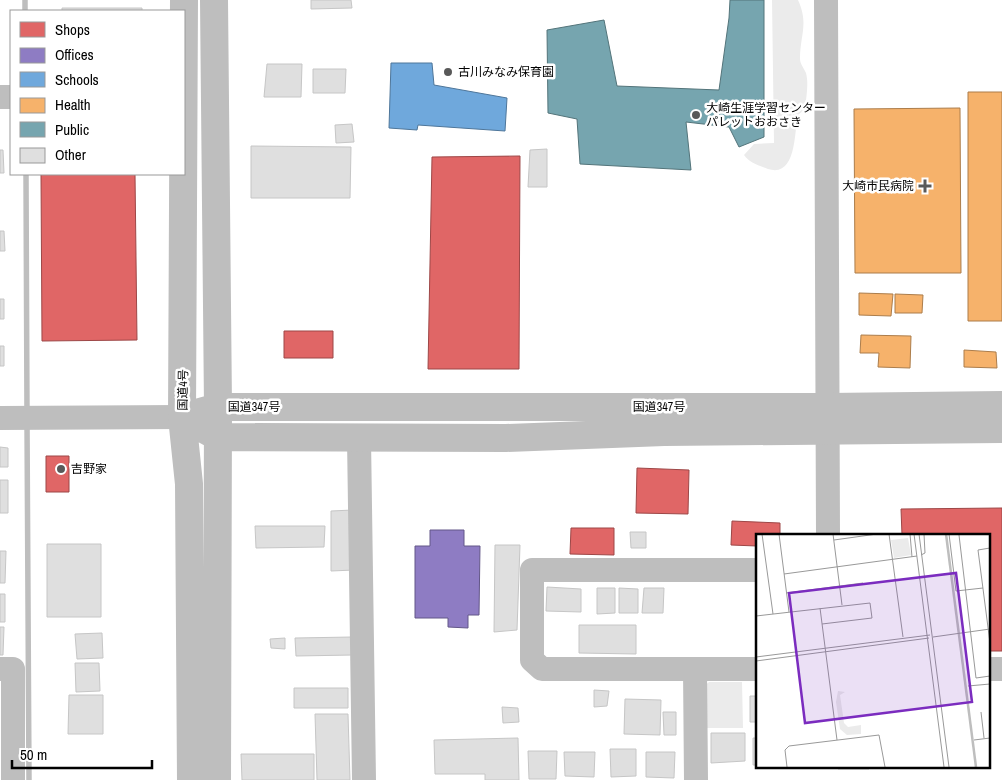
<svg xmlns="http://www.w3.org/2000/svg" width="1002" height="780" viewBox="0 0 1002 780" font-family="'Archivo Narrow','Noto Sans JP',sans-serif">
<rect width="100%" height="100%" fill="#fff"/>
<path fill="#ebebeb" d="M772,0H798C809,24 800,35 800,59C800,64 804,68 806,73C809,84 806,98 805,109L798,115C794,131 797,178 768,169C758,165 750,163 744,155L754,144L774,143Z
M709,682H742L743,728H699V691Z"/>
<path fill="#e06666" stroke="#9d4747" d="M520,156L519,369H428L432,157Z
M41,174H135L137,340L42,341Z
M284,331H333V358H284Z
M46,456H69V492H46Z
M637,468L689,470L688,514L636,513Z
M1002,508V651H988V535H902L901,509Z
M732,521L780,523V535H757V546L731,545Z
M571,528H614V555L570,554Z"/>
<path fill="#8e7cc3" stroke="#635788" d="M430,530H464V546H480L479,615H468V628L448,627V618H415V546H430Z"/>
<path fill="#6fa8dc" stroke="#4e769a" d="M391,63H432L434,85L507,98L505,131L418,125L417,130L389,128Z"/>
<path fill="#f6b26b" stroke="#ac7d4b" d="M968,92H1002V321H968Z
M960,108L961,273H855L854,109Z
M859,293L893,294L891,316L859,315Z
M895,294L923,295L922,313H895Z
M861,335L911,336L910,368L878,367L879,353H860Z
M964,350L996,352L997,368L964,367Z"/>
<path fill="#76a5af" stroke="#53747a" d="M730,0H764V137L739,147L729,127L686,122L691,170L580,164L577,119L548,113L547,30L604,20L617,86L719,90L729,18Z"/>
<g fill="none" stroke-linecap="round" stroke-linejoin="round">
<path stroke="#bebebe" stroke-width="5.5" d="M25,0V11
M26,174L27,413
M27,422L29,780"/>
</g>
<path fill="#dfdfdf" stroke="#c6c6c6" d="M311,0H351L352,8L311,9Z
M62,8H142V11H62Z
M267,64H302L301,97H264Z
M313,69H346L345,93H313Z
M352,124L354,142L336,143L335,125Z
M251,146L351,147L350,198H251Z
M547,149V187H528L530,150Z
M0,150H3L4,173H0Z
M0,231H4L5,251H0Z
M0,299H4V319H0Z
M0,346H4V366H0Z
M0,447L8,448V467H0Z
M0,480H8V513H0Z
M353,510L354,570L331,571V511Z
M255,526H325L324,547L256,548Z
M630,532H646V548H631Z
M47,544H101V617H47Z
M495,545H520L517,630L494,632Z
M0,551H6L5,583H0Z
M547,587L581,589V612L546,611Z
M597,588H615V613L597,614Z
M619,588L638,589V613H619Z
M644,588H664L663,613H642Z
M0,594H5V622H0Z
M579,625H636V654L579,653Z
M0,627H4L3,655H0Z
M102,633L103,658L77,659L75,634Z
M352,637L353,655L296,656L295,638Z
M285,638V649L271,648L270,639Z
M75,663H99L100,691L76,692Z
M294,688H348V708H294Z
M594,690L609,691L607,706L594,707Z
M69,695H103V734H68Z
M750,696H757V722H750Z
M625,699L661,700L660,735L624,734Z
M502,707L518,708L519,722L503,723Z
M663,712H676V735H664Z
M315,714H348L350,780H317Z
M711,733H745V761L711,763Z
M518,738L519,780H485V774H435L434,740Z
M753,738H757V765H753Z
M610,749H636V776L611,777Z
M528,751H557L556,779H529Z
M564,752H595L594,777L565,776Z
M646,752H675L674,778L646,777Z
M241,754H314V780H242Z
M838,766H869V769H838Z"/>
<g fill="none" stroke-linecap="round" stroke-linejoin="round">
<path stroke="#bebebe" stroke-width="24" d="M826,0L828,535
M0,97H11
M0,418L182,417
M359,438L364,780
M757,570H532V660L542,669H757
M0,669H13V780
M695,669L696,780
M988,669H1002"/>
<path stroke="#bebebe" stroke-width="28" d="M184,0L182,417L189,484L191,780
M214,0L218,407L217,780
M182,417L218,437L506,438L664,432L1002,429
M182,417L218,407H827L1002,405"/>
</g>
<g fill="#595959" stroke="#fff" stroke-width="2">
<circle cx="448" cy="72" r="5"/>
<circle cx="696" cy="115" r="5"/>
<path d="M922.5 178.5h5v5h5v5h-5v5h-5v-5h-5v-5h5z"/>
<circle cx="61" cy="469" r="5"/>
</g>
<g text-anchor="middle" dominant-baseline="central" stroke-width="5" stroke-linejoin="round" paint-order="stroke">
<g font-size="12" fill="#000" stroke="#fff" text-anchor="start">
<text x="458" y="72">古川みなみ保育園</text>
<text x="706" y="108">大崎生涯学習センター<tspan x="706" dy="14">パレットおおさき</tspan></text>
<text x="914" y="186" text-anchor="end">大崎市民病院</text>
<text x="71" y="469">吉野家</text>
</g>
<g font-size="12" fill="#000" stroke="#fff">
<text transform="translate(183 390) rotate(-89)">国道4号</text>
<text x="254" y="407">国道347号</text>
<text x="659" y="407">国道347号</text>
</g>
</g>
<g transform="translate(756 534)">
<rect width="234" height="234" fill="#fff"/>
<path d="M152,4L155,21L138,24L135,6ZM82,157L89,158L84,161L88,189L92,193L105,191V200L91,201L84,195L80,168Z" fill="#ebebeb"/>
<path fill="none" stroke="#bebebe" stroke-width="2.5" d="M190,0L220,233"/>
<path fill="none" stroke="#999" stroke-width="1" d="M6,0L17,80M23,0L33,78M77,0L86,71M133,0L147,103M154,0L156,23M158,0L188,233M163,0L193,233M193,0L200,57L227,54M203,1L220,144L234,142M78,6L121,0M234,14L222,16L234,109M165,21L169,19L168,0M28,40L161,22M30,59L107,49M64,74L81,206M0,82L114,69L116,84L66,90M177,103L234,95M0,123L174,101M0,127L173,104M212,152L234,150M225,178L228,204M218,206L234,204M31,233L29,216L33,212L123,201L129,233"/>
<path fill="#7b2cbf" fill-opacity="0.15" stroke="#7b2cbf" stroke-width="2.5" d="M200,39L216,168L49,189L33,59Z"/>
<rect width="234" height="234" fill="none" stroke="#000" stroke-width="2.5"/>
</g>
<rect x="10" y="10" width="175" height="165" fill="#ffffff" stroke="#999999"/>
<rect x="20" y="22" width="25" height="15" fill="#e06666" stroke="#999999"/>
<text x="55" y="35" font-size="15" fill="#000000">Shops</text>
<rect x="20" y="48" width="25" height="15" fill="#8e7cc3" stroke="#999999"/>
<text x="55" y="60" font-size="15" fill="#000000">Offices</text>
<rect x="20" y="72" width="25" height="15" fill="#6fa8dc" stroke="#999999"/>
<text x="55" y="85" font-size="15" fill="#000000">Schools</text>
<rect x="20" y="98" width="25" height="15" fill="#f6b26b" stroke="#999999"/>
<text x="55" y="110" font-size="15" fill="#000000">Health</text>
<rect x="20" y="122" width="25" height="15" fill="#76a5af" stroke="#999999"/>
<text x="55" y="135" font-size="15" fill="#000000">Public</text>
<rect x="20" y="148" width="25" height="15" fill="#dfdfdf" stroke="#999999"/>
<text x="55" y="160" font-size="15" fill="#000000">Other</text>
<path d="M12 760v8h140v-8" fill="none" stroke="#000000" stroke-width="2.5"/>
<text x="20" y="760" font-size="15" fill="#000000" stroke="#ffffff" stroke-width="4" paint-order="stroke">50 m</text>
</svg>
